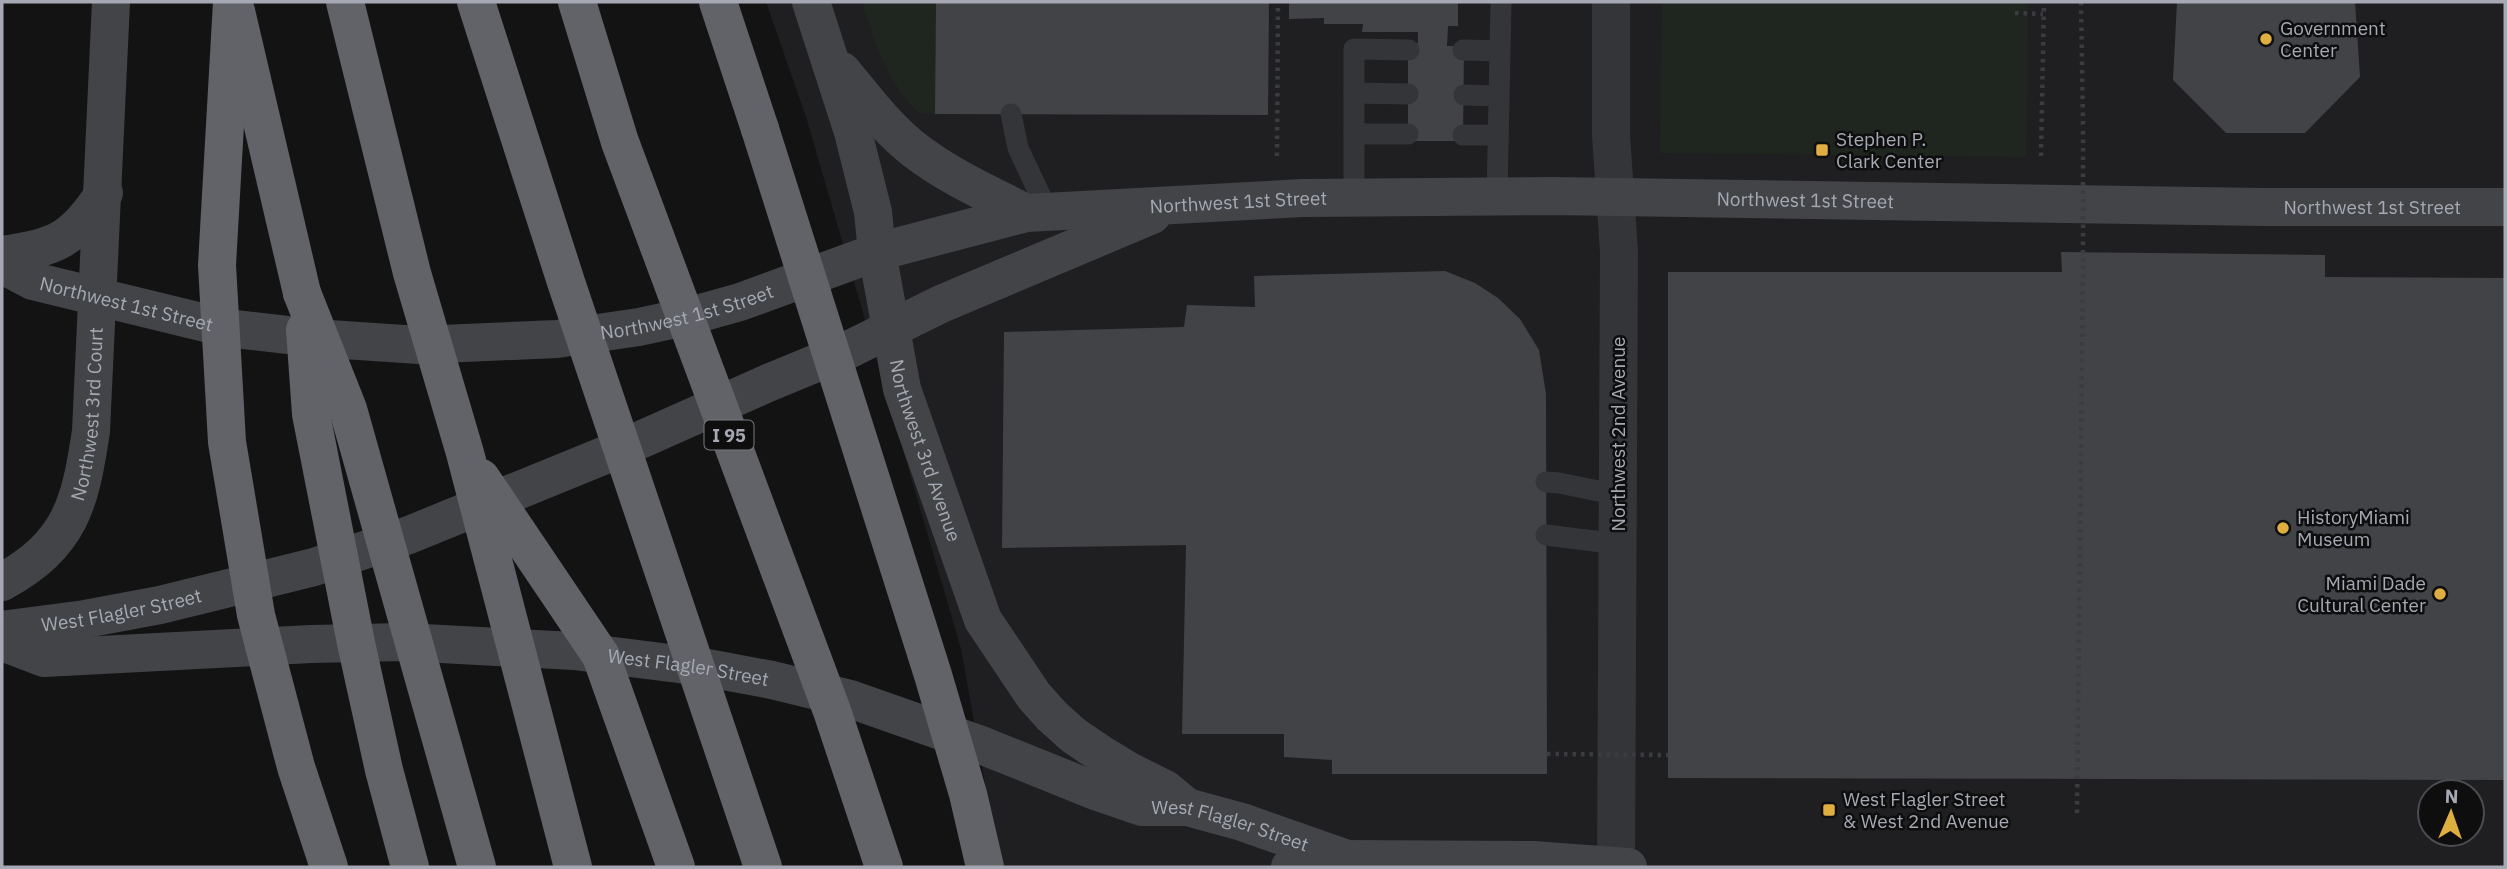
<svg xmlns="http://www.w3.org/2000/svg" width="2507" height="869" font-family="'IBM Plex Sans',sans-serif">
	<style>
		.built { fill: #1f1f21; fill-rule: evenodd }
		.green { fill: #1f2620 }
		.building { fill: #424347 }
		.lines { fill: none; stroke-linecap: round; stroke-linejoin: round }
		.path { stroke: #3a3c40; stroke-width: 4.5; stroke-dasharray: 3.5 5; stroke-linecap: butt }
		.service { stroke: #343539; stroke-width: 21 }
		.tertiary { stroke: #343539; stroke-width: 38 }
		.secondary { stroke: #424448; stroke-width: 38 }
		.motorway { stroke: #616369; stroke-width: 38 }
		.path-bridge { stroke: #3a3c40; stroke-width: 4.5; stroke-dasharray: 3.5 5; stroke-linecap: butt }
		.motorway-bridge { stroke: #616369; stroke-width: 38 }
		.poi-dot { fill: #dfae40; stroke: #0e0e0f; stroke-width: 2.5 }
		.labels { text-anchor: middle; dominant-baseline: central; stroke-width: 5; stroke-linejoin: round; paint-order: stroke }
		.shield { fill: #0e0e0f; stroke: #787a82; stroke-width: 2 }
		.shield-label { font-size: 18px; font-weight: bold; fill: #a6a9b3 }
		.poi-label { font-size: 19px; fill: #a6a9b3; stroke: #0e0e0f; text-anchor: start }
		.street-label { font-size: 19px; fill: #a6a9b3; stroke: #0e0e0f }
	</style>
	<rect width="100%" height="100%" fill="#131314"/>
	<path class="built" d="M 766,2 L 2505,2 L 2505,867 L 1000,867 L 961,649 L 806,117 ZM 2430,792 L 2472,792 L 2472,834 L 2430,834 Z"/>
	<g class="green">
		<path d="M 862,2 L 936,2 L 935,114 L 919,113 C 886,81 876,44 862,2 Z"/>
		<polygon points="1662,2 2028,2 2026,157 1660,153"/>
	</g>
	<g class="building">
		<polygon points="936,2 1269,2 1268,115 935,114"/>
		<polygon points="1289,2 1458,2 1458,26 1448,26 1447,46 1464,46 1463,141 1408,141 1408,44 1418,43 1418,32 1362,32 1363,24 1324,24 1324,18 1289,19"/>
		<polygon points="2177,2 2355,2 2360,77 2305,133 2226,133 2173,80"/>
		<polygon points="2061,252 2325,255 2325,277 2505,278 2505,780 1668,778 1668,272 2062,272"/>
		<polygon points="1445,271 1475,283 1498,298 1520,319 1539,350 1546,394 1547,774 1332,774 1332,760 1284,757 1284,734 1182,734 1186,545 1002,548 1004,332 1184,327 1187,305 1255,307 1254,276"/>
	</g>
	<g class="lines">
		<g class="path">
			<polyline points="2081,2 2083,126"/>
			<polyline points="2015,13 2043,14"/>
			<polyline points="1277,156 1278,2"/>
			<polyline points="2041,156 2044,2"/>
			<polyline points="2077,813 2083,262"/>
		</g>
		<g class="service">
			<polyline points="1463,50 1500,51"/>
			<polyline points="1354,93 1408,94"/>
			<polyline points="1464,95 1499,96"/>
			<polyline points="1011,114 1018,148 1048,212"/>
			<polyline points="1354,134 1408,134"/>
			<polyline points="1463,135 1498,135"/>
			<polyline points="1497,197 1501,2"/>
			<polyline points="1354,198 1354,49 1409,50"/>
			<polyline points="1546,482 1559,483 1618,495"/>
			<polyline points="1546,535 1618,544"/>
		</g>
		<polyline class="tertiary" points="1611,2 1611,135 1619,252 1616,867"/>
		<g class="secondary">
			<path id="s1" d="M 811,2 L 853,132 L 873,212 L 877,252 L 902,389 L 983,620 L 1034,696 L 1052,716 L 1073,735 L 1101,754 L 1129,771 L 1165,789 L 1187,807"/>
			<path d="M 842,71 C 865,99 887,129 916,151 C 950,177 989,194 1026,213"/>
			<path d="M 2,255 C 55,248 74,240 104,193"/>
			<path id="s2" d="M 2,265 L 33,281 L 226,328 L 314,338 L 419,345 L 557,339 L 639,327 L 690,316 L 740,302 L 877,252 L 1026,213 L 1303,198 L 1552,196 L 2264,207 L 2505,207"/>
			<path id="s3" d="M 2,582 C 71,544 80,504 91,431 L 111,2"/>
			<path id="s4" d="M 2,630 L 85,619 L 160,605 L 314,567 L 409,535 L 620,449 L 768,383 L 848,350 L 941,304 L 1152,215"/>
			<path id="s5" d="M 2,642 L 44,658 L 311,644 L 404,642 L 574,651 L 702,667 L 772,680 L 850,699 L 981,745 L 1098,792 L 1142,807 L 1187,807 L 1242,822 L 1347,859"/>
			<polyline points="1290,867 1347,859 1533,860 1628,867"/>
		</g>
		<g class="motorway">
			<polyline points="718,2 760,129"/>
			<polyline points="236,11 302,293"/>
		</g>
		<g class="path-bridge">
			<polyline points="2083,262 2083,126"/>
			<polyline points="1547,754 1668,755"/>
		</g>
		<g class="motorway-bridge">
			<polyline points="232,2 217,265 227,442 256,615 296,767 329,867"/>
			<polyline points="345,2 412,273 465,453 573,867"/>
			<polyline points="476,2 566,282 763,867"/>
			<polyline points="577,2 620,142 832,711 884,867"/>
			<polyline points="760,129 933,675 968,794 985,867"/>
			<polyline points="302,293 348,409 477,867"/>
			<polyline points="305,330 311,414 356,643 384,770 410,867"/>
			<polyline points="481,478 601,656 676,867"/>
		</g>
	</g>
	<g class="poi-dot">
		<circle cx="2266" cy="39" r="7"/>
		<rect x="1815" y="143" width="14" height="14" rx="3.5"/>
		<circle cx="2283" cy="528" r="7"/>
		<circle cx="2440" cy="594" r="7"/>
		<rect x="1822" y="803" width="14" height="14" rx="3.5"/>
	</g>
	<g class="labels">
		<rect class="shield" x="704.5" y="420.5" width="49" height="29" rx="5"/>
		<g class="shield-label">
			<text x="729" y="435">I 95</text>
		</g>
		<g class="poi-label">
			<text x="2280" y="28">Government<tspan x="2280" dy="22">Center</tspan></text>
			<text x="1836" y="139">Stephen P.<tspan x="1836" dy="22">Clark Center</tspan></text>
			<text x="2297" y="517">HistoryMiami<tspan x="2297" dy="22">Museum</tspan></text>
			<text x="2426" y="583" text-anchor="end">Miami Dade<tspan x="2426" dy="22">Cultural Center</tspan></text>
			<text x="1843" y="799">West Flagler Street<tspan x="1843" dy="22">&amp; West 2nd Avenue</tspan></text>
		</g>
		<g class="street-label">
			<text stroke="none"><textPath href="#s2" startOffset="1832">Northwest 1st Street</textPath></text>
			<text stroke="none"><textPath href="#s2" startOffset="1265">Northwest 1st Street</textPath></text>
			<text stroke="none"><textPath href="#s2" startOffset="2399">Northwest 1st Street</textPath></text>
			<text stroke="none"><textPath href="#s2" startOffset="131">Northwest 1st Street</textPath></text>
			<text stroke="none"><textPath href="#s2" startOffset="698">Northwest 1st Street</textPath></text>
			<text stroke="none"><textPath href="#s3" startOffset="201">Northwest 3rd Court</textPath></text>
			<text transform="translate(1618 434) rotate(-90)">Northwest 2nd Avenue</text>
			<text stroke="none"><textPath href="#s1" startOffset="464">Northwest 3rd Avenue</textPath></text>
			<text stroke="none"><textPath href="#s4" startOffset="121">West Flagler Street</textPath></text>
			<text stroke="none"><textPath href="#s5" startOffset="691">West Flagler Street</textPath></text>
			<text stroke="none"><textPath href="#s5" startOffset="1258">West Flagler Street</textPath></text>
		</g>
	</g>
	<rect width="2507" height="869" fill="none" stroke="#a6a9b3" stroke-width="7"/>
	<g transform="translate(2451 813) rotate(2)"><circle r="33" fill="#0e0e0f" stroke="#4b4c51" stroke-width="2"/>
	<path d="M0-5L12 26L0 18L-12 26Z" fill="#dfae40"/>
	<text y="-10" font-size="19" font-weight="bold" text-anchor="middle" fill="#a6a9b3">N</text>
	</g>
</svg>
